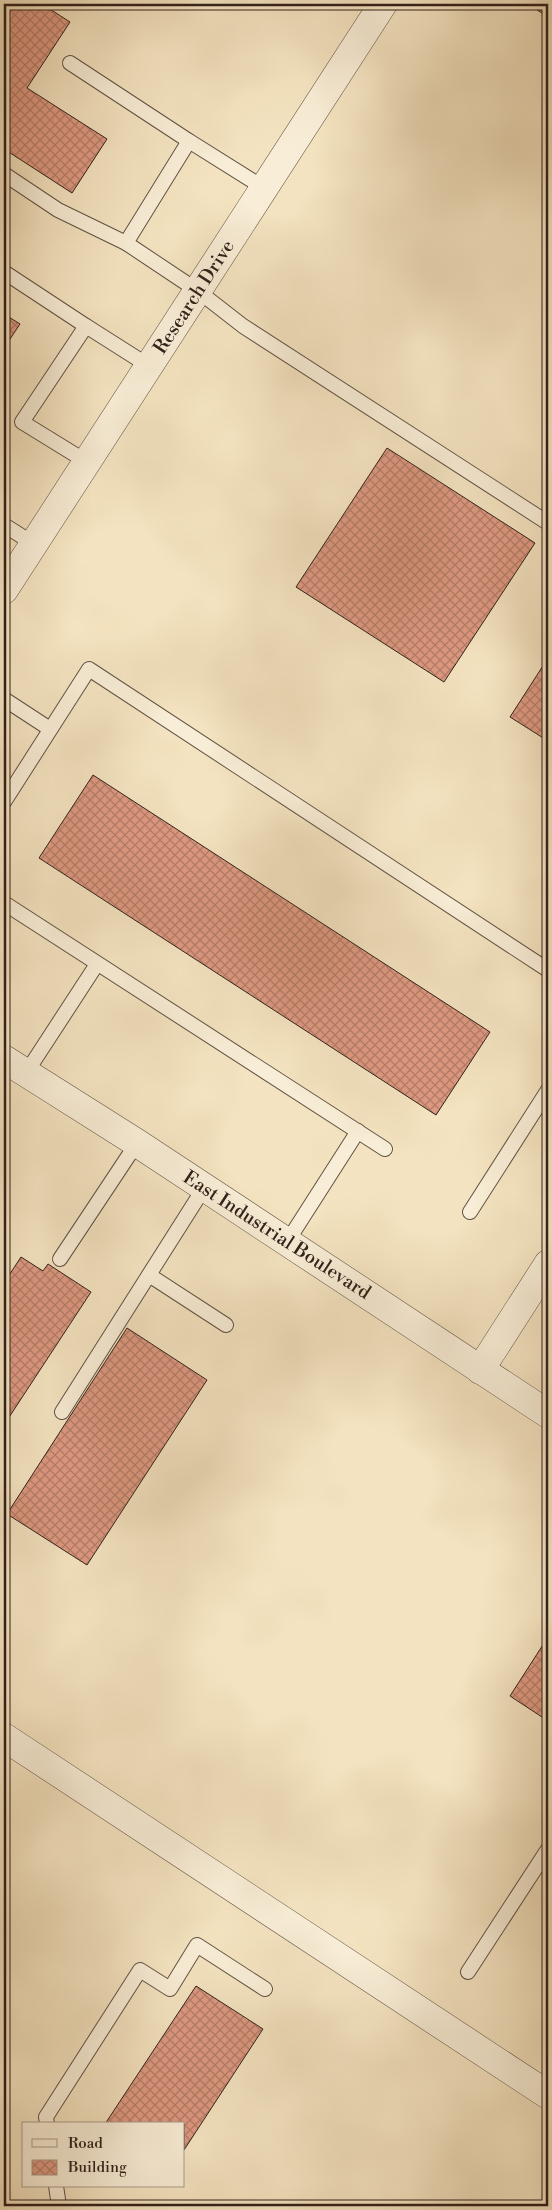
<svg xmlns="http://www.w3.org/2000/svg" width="552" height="2210" font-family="'Libre Bodoni',serif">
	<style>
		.building { fill: url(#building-cross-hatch); stroke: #30211b }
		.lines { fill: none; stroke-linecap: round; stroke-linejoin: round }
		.service-casing { stroke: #615244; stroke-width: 16 }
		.minor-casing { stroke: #615244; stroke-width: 29 }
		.tertiary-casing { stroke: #615244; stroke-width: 29 }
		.service { stroke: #f8edd6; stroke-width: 14 }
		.minor { stroke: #f8edd6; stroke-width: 28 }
		.tertiary { stroke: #f8edd6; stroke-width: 28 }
		.labels { text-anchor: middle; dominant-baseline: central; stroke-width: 4.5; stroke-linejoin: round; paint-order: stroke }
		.street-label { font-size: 19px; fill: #30211b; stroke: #f8edd6 }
	</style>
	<defs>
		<pattern id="building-cross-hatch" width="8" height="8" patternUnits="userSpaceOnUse" patternTransform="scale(1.25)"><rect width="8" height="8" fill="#de9981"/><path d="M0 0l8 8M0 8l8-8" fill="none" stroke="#b47c69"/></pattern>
	</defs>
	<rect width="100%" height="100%" fill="#f4e3c0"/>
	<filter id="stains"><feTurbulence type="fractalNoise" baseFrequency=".004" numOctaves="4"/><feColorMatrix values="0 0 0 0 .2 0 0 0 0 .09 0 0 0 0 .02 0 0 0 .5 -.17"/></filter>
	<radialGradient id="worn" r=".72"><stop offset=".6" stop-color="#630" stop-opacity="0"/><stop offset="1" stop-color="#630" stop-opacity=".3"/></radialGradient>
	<g class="building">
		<polygon points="4,4 42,4 70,22 27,88 107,139 72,193 4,149"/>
		<polygon points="528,4 548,4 548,17"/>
		<polygon points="4,314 20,324 4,348"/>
		<polygon points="387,448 535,543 444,682 296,587"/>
		<polygon points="548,658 548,741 510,717"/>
		<polygon points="93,775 490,1032 436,1115 39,858"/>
		<polygon points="21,1257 43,1271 48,1264 91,1292 4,1425 4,1283"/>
		<polygon points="127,1328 207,1380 87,1565 7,1514"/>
		<polygon points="548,1637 548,1721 510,1696"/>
		<polygon points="196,1986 263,2029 184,2150 184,2124 105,2124"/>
	</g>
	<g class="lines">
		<defs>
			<g id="service">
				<polyline points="70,63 189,141"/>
				<polyline points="4,174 58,210 126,243"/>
				<polyline points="264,188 189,141 126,243 198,291 243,326 548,523"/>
				<polyline points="4,272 86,326"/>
				<polyline points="87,462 22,422 86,326 149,366"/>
				<polyline points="4,525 34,544"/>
				<polyline points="4,699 50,729"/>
				<polyline points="4,802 89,669 548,970"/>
				<polyline points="4,903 385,1149"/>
				<polyline points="26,1073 97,964"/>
				<polyline points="470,1212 548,1090"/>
				<polyline points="287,1242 358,1131"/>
				<polyline points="60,1259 137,1143"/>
				<polyline points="149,1275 226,1325"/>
				<polyline points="62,1412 204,1188"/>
				<polyline points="468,1972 548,1849"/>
				<polyline points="47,2124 46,2117 140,1970 170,1989 197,1945 265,1989"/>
				<polyline points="56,2186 59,2206"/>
			</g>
			<g id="minor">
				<polyline points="4,590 383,4"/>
				<polyline points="480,1370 548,1264"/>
				<polyline points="4,1737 548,2095"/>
			</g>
			<polyline id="tertiary" points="4,1059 137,1143 548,1414"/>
		</defs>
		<use href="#service" class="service-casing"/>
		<use href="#minor" class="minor-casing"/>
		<use href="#tertiary" class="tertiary-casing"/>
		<use href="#service" class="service"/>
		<use href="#minor" class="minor"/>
		<use href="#tertiary" class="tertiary"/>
	</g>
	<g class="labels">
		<g class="street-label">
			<text transform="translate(194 297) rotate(-57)">Research Drive</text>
			<text transform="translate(277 1235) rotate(33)">East Industrial Boulevard</text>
		</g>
	</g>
	<rect width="552" height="2210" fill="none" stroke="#f4e3c0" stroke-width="20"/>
	<rect x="5" y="5" width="542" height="2200" fill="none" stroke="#30211b" stroke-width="2.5"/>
	<rect x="10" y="10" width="532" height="2190" fill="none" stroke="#30211b"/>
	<rect x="22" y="2122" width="162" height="65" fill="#f8edd6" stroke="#a89b8b"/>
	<rect x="32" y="2139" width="25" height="8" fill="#f8edd6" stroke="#a89b8b"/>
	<text x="68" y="2148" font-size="15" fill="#30211b">Road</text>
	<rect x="32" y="2160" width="25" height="15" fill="url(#building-cross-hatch)" stroke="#a89b8b"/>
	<text x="68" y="2172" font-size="15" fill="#30211b">Building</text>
	<rect width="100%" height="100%" filter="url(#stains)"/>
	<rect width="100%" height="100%" fill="url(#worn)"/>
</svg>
